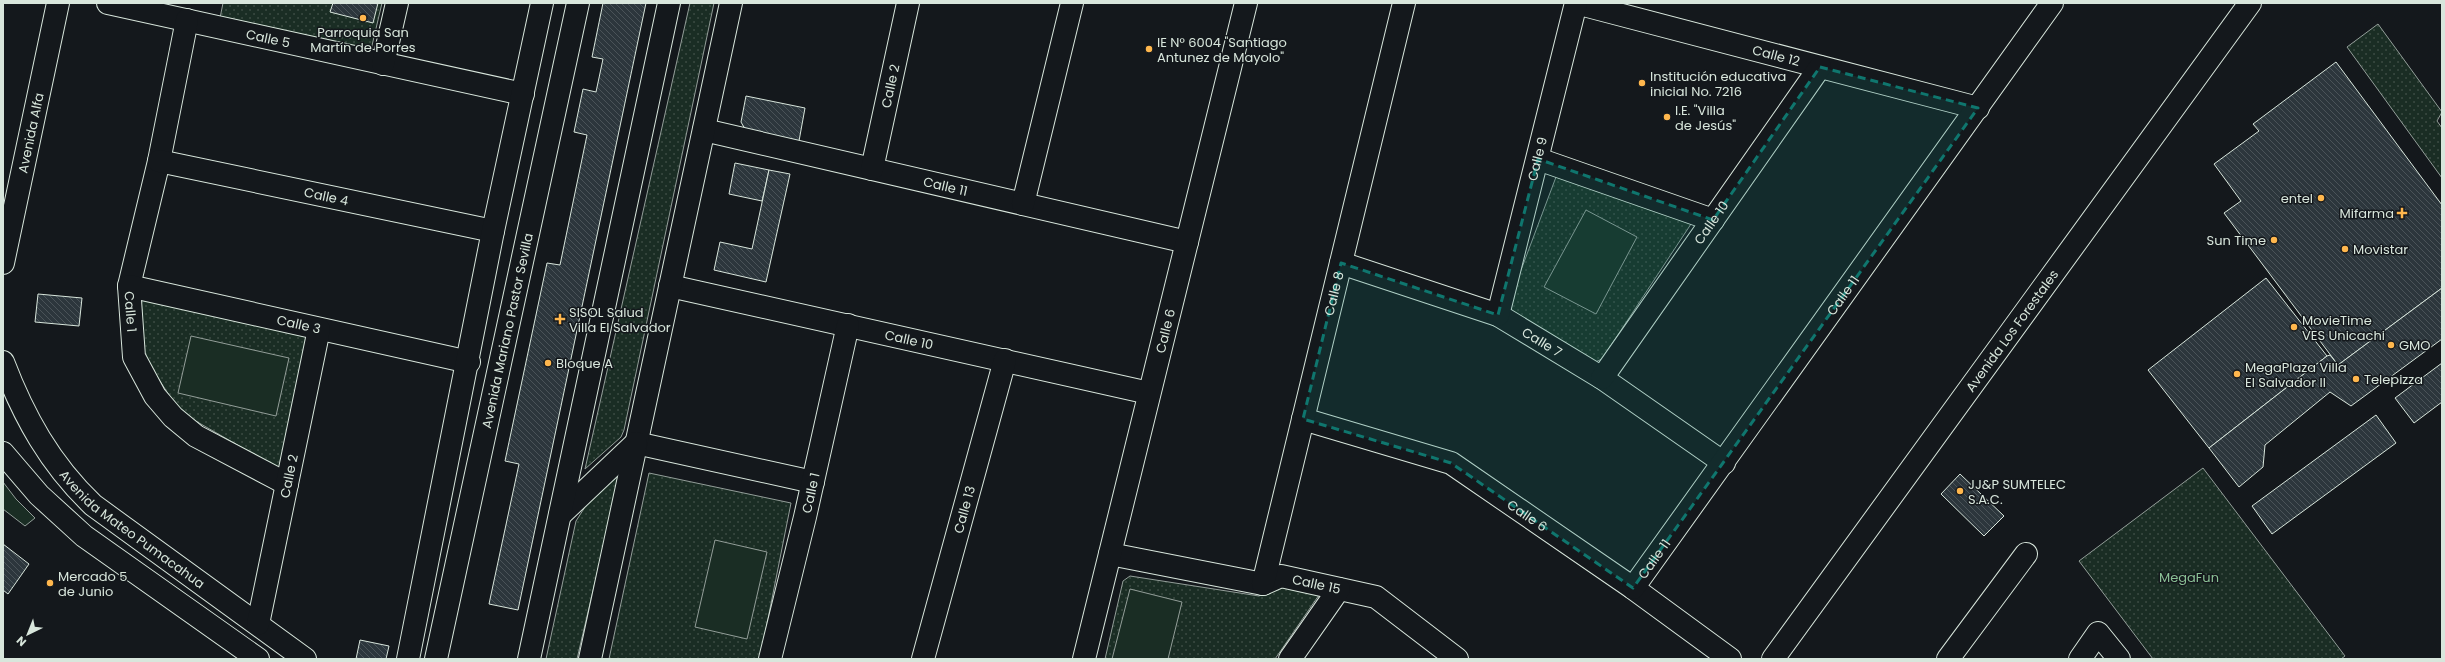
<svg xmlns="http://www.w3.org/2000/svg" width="2445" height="662" font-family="Poppins,sans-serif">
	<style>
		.grass { fill: url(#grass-dots); stroke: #939e99 }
		.garden { fill: #1a2d24; stroke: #939e99 }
		.building { fill: url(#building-back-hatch); stroke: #d8e6dc }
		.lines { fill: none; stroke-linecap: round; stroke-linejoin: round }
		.minor-casing { stroke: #d8e6dc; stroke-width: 24 }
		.major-casing { stroke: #d8e6dc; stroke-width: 24 }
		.minor { stroke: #14181c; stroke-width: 22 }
		.major { stroke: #14181c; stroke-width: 22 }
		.marked { fill: #0f766e; fill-opacity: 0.2; stroke: #0f766e; stroke-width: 3; stroke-dasharray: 8 5; stroke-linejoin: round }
		.poi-dot { fill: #ffb74d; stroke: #14181c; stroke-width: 1.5 }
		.labels { text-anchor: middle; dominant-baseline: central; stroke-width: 3; stroke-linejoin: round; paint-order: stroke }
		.poi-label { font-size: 13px; fill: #d8e6dc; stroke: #14181c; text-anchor: start }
		.street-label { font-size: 13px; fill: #d8e6dc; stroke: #14181c }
		.park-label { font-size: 13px; fill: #8ac095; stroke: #14181c }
	</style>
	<defs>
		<pattern id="grass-dots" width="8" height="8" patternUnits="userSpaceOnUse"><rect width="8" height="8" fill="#1a2d24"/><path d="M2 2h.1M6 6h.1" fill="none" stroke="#3b4b43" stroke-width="1.8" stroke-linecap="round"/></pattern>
		<pattern id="building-back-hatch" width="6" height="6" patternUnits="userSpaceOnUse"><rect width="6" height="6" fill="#2c363c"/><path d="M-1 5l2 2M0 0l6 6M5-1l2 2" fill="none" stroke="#4a5358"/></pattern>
	</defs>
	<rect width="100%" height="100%" fill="#14181c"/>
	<g class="grass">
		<polygon points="223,3 382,3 370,54 220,18"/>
		<polygon points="690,3 714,3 624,430 621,437 585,469"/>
		<polygon points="2378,24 2442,112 2437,121 2442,128 2442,178 2347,47"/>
		<polygon points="1556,177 1689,217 1691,224 1602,359 1593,363 1506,310"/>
		<polygon points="139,297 311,337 281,470 180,412 145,358"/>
		<polygon points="2203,468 2345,656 2341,659 2153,659 2079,561"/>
		<polygon points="621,471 577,659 546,659 576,521 585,507"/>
		<polygon points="649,473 791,503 760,659 609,659"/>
		<polygon points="1130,576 1259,596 1284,583 1319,595 1275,659 1105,659 1123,581"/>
	</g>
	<g class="garden">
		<polygon points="1586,210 1637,237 1596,314 1544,287"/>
		<polygon points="191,336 289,358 276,416 178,393"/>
		<polygon points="3,482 16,499 35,518 25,526 3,509"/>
		<polygon points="715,540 767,552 747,639 695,627"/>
		<polygon points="1130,589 1182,602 1168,659 1112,659"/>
	</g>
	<g class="building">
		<polygon points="333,3 378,3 373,23 330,12"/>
		<polygon points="603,3 646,3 518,610 489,604 519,464 505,461 547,263 560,265 587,135 574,132 583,89 596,92 603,59 592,57"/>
		<polygon points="2336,62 2442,205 2442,288 2338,365 2224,213 2241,201 2214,164 2259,131 2253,124"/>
		<polygon points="746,96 805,108 799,141 746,131 741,122"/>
		<polygon points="735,163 769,170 762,201 729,194"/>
		<polygon points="769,170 790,174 766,282 714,270 720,242 752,249"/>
		<polygon points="2266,278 2327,356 2209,448 2148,370"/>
		<polygon points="2442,288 2442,339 2351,406 2330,392 2265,445 2263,467 2239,487 2209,448 2327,356 2330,355 2338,365"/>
		<polygon points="38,294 82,298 79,326 35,322"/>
		<polygon points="2442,363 2442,402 2414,423 2395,398"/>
		<polygon points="2376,415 2396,443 2272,534 2252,506"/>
		<polygon points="1960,474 2004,516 1984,536 1941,494"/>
		<polygon points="3,544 29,564 8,594 3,590"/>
		<polygon points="360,640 389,646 386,659 356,659"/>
	</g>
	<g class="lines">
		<defs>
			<g id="minor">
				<path id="s1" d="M 108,3 L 523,94"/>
				<path id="s2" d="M 1576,3 L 1978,108"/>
				<path id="s3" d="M 187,20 L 159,161 L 129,286 L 134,357 L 155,396 L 173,417 L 196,436 L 287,484"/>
				<polyline points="383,64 397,3"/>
				<path id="s4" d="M 704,130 L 1187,242"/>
				<polyline points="1538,159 1713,220"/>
				<path id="s5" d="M 159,161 L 493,231"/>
				<path id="s6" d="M 872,169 L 908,3"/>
				<polyline points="1023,204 1072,3"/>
				<path id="s7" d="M 3,263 L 58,3"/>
				<path id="s8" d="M 1341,263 L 1498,315 L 1602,378 L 1724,463"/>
				<path id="s9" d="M 129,286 L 469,362"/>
				<path id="s10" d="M 670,286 L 1149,393"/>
				<path id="s11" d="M 1498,315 L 1576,3"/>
				<path id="s12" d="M 3,362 C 24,417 50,464 93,505 L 305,659"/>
				<path id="s13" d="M 1602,378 L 1820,67"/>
				<path id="s14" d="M 1303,419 L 1451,463 L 1633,588 L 1730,659"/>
				<polyline points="636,443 813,482"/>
				<polyline points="3,453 39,495 84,536 258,659"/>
				<path id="s15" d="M 1110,554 L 1263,584 L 1281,576 L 1376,597 L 1457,659"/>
				<path id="s16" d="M 1263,584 L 1404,3"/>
				<path id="s17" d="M 1633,588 L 2052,3"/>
				<path id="s18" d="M 258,624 L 319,329"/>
				<polyline points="408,659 493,231 542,3"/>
				<polyline points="590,659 731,3"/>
				<path id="s19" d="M 770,659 L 805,517 L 848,325"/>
				<path id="s20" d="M 923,659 L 1005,360"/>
				<path id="s21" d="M 1084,659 L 1246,3"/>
				<polyline points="1290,659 1339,589"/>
				<path id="s22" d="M 1773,659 L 2250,3"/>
				<polyline points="1948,659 2026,554"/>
				<polyline points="2080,659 2098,633 2119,659"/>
			</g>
			<g id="major">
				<polyline points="560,515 636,443"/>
				<path id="s23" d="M 436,659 L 578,3"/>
				<polyline points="529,659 669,3"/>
			</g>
		</defs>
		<use href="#minor" class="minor-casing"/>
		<use href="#major" class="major-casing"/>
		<use href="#minor" class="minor"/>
		<use href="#major" class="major"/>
	</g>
	<path class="marked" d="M 1820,67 L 1978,108 L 1633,588 L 1451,463 L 1303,419 L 1341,263 L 1498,315 L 1538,159 L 1713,220 Z"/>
	<g class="poi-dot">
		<circle cx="363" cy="18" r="4"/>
		<circle cx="1149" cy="49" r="4"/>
		<circle cx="1642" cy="83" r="4"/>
		<circle cx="1667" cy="117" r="4"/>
		<circle cx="2321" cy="198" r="4"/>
		<path d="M2400 207h4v4h4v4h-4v4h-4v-4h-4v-4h4z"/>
		<circle cx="2274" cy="240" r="4"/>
		<circle cx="2345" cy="249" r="4"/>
		<path d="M558 313h4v4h4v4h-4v4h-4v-4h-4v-4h4z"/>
		<circle cx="2294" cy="327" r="4"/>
		<circle cx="2391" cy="345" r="4"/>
		<circle cx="548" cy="363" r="4"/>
		<circle cx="2237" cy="374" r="4"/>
		<circle cx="2356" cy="379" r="4"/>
		<circle cx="1960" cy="491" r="4"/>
		<circle cx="50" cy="583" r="4"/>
	</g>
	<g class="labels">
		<g class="poi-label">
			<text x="363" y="32" text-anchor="middle">Parroquia San<tspan x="363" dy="15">Martín de Porres</tspan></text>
			<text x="1157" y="42">IE N° 6004 "Santiago<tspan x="1157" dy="15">Antunez de Mayolo"</tspan></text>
			<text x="1650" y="76">Institución educativa<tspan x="1650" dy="15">inicial No. 7216</tspan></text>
			<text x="1675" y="110">I.E. "Villa<tspan x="1675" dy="15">de Jesús"</tspan></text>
			<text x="2313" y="198" text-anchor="end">entel</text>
			<text x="2394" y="213" text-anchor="end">Mifarma</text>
			<text x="2266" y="240" text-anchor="end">Sun Time</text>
			<text x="2353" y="249">Movistar</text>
			<text x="569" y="312">SISOL Salud<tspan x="569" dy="15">Villa El Salvador</tspan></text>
			<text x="2302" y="320">MovieTime<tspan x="2302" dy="15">VES Unicachi</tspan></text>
			<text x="2399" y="345">GMO</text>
			<text x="556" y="363">Bloque A</text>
			<text x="2245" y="367">MegaPlaza Villa<tspan x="2245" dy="15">El Salvador II</tspan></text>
			<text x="2364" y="379">Telepizza</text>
			<text x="1968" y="484">JJ&amp;P SUMTELEC<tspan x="1968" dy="15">S.A.C.</tspan></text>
			<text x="58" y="576">Mercado 5<tspan x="58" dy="15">de Junio</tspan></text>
		</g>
		<g class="street-label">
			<text stroke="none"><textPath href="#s1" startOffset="164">Calle 5</textPath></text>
			<text stroke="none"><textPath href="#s2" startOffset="207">Calle 12</textPath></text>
			<text stroke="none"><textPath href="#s6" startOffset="85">Calle 2</textPath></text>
			<text stroke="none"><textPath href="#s7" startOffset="133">Avenida Alfa</textPath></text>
			<text stroke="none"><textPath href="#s11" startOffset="161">Calle 9</textPath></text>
			<text stroke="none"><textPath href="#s4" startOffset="248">Calle 11</textPath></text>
			<text stroke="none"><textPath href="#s5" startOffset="171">Calle 4</textPath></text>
			<text stroke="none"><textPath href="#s13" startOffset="190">Calle 10</textPath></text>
			<text stroke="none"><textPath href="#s16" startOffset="299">Calle 8</textPath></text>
			<text stroke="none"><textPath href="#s17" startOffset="360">Calle 11</textPath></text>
			<text stroke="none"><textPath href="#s3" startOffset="298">Calle 1</textPath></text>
			<text stroke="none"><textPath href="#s9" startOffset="174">Calle 3</textPath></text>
			<text stroke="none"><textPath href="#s23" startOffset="336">Avenida Mariano Pastor Sevilla</textPath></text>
			<text stroke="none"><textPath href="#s21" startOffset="338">Calle 6</textPath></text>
			<text stroke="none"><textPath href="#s22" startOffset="406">Avenida Los Forestales</textPath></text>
			<text stroke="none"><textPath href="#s10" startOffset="245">Calle 10</textPath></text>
			<text stroke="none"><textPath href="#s8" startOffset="217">Calle 7</textPath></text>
			<text stroke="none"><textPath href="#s18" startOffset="151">Calle 2</textPath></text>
			<text stroke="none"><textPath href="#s19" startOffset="171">Calle 1</textPath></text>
			<text stroke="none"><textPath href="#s20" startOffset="155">Calle 13</textPath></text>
			<text stroke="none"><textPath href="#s14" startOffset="247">Calle 6</textPath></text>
			<text stroke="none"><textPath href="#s12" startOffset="216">Avenida Mateo Pumacahua</textPath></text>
			<text stroke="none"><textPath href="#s17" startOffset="36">Calle 11</textPath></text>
			<text stroke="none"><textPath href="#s15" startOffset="212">Calle 15</textPath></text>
		</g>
		<g class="park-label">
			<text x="2189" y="577">MegaFun</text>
		</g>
	</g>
	<rect width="2445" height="662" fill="none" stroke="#d8e6dc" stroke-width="8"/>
	<g transform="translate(28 634) rotate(223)" stroke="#14181c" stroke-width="3" paint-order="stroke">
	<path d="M0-3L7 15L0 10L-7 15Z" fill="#d8e6dc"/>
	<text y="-6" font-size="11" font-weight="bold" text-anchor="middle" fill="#d8e6dc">N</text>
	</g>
</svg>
